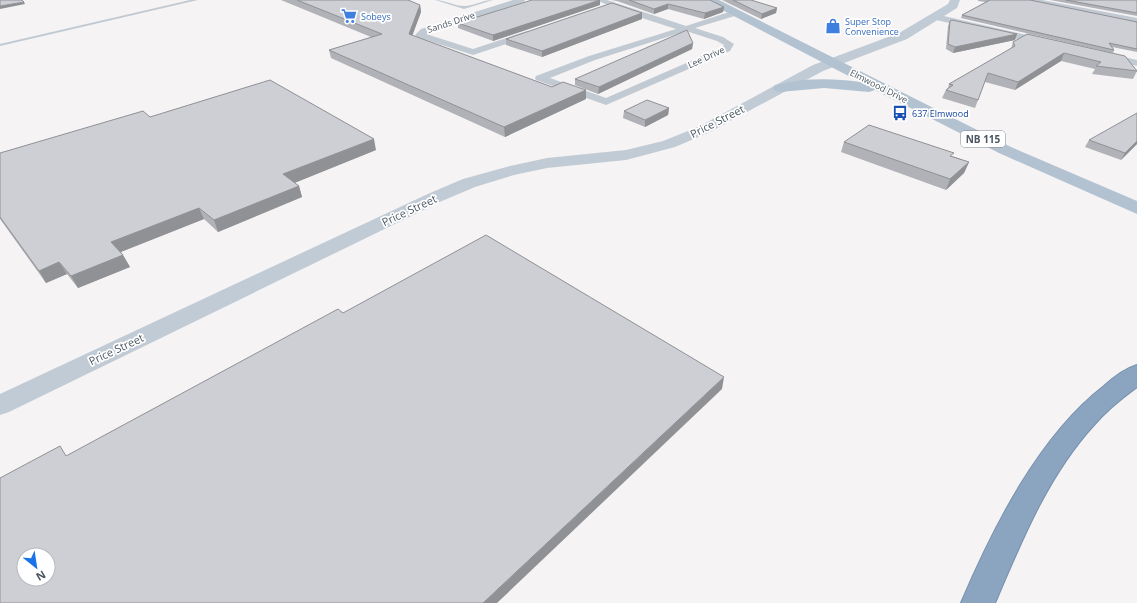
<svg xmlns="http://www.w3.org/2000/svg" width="1137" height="603" font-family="'Open Sans',sans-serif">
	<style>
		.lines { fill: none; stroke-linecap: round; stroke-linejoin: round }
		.highway-casing { stroke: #7690ad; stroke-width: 2 }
		.lane { fill: #c1cad2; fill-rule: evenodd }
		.street { fill: #c1cad2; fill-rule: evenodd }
		.secondary { fill: #c1cbd6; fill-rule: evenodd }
		.primary { fill: #b3c2d1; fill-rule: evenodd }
		.highway { fill: #8ba5c1; fill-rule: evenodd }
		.wall { fill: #b0b2b7 }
		.shaded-wall { fill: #909195 }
		.building { fill: #cdcfd5; stroke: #909195; fill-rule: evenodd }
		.labels { text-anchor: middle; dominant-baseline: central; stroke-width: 3.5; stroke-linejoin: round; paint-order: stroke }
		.far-shop-label { font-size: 9px; fill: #366cbe; stroke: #fff; text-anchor: start }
		.far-street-label { font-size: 9px; fill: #4a5661; stroke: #fff }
		.far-transit-label { font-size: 9px; fill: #164399; stroke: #fff; text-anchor: start }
		.shield { fill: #fff; stroke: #808990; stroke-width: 1 }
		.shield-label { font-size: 10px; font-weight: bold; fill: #4a5661 }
		.street-label { font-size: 11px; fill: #4a5661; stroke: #fff }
	</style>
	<rect width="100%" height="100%" fill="#f5f3f3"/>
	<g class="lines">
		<defs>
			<path id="highway" d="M 1137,365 L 1137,387 C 1122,398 1106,411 1094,425 C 1048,475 1021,542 995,603 L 961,603 C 993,528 1039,436 1104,386 C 1114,377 1124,369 1137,365 Z"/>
		</defs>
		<use href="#highway" class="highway-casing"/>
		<g class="lane">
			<polygon points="190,0 198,0 0,46 0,44"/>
			<path d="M 435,0 C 445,0 457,7 466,6 C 475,5 483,0 493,0 L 464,9 Z"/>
		</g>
		<g class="street">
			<polygon points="513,0 525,0 524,2 426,34 473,49 527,31 530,32 532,34 530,36 473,55 417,37 415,35 421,29"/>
			<path d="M 595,0 L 607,0 L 686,26 L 732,11 L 738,11 L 739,13 L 738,15 L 695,28 L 723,37 L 734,44 L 730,51 L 606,105 L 536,80 L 535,78 L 536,76 L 589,56 L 676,29 L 645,19 ZM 686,31 L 717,41 L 724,45 L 723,47 L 606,98 L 550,78 L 595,60 Z"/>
			<polygon points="1026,0 1042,0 1137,18 1137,24 1030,2"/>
			<polygon points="935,14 1044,39 1049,42 1044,45 932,19 931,17"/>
			<polygon points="1107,53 1137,60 1137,66 1104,58 1102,56"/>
		</g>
		<polygon class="secondary" points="950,0 960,0 957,8 907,39 823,71 708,133 675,147 626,160 547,168 514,175 475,187 442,201 9,412 0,415 0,394 430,193 463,179 510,166 547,158 626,150 663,141 698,127 813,65 899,33 948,4"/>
		<path class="primary" d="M 706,0 L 719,0 L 1011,147 L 1137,201 L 1137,214 L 999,153 L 875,90 L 869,92 L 824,88 L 780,92 L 775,91 L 773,88 L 775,85 C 802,78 832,78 860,82 L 707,2 Z"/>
		<use href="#highway" class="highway"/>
	</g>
	<g class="wall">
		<polygon points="281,0 410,0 410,1 420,5 421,12 412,35 552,87 586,90 586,99 505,137 331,58 329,50 371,37"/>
		<polygon points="611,0 710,0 724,7 723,12 704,19 668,9 654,14 617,1"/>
		<polygon points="722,0 751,0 777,8 776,13 761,19"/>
		<polygon points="978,0 1030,0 1137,22 1137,52 1112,47 1114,50 1113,53 961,18 962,15 986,2 978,1"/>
		<polygon points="1050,0 1137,0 1137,16"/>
		<polygon points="600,5 493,41 458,28 458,23"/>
		<polygon points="642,13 642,19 542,57 506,45 506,39"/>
		<polygon points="950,21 1017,34 1015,40 953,53 946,49 948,26"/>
		<polygon points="1027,34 1137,70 1137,71 1133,79 1092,74 1095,69 1061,61 1015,90 985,82 975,108 942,98 946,90 948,88 949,84 1011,49 1013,42"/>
		<polygon points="693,43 692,49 598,94 575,85 575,79"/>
		<polygon points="669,108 668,115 645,127 623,118 624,111"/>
		<polygon points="1089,140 1137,144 1121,160 1085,147"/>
		<polygon points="844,142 952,156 969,162 964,173 946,190 841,152"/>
		<polygon points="376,150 294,183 299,186 302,197 218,232 204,219 121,252 130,267 78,288 67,274 46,283 0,219 0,153"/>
	</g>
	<g class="shaded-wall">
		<polygon points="600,0 600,5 493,41 493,35"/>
		<polygon points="24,2 25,4 0,9 0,6"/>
		<polygon points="668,4 668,9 654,14 654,9"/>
		<polygon points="420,5 421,12 410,42 409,34"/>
		<polygon points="724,7 723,12 704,19 705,13"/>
		<polygon points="777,8 776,13 761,19 762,14"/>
		<polygon points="642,13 642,19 542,57 542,51"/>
		<polygon points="1017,34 1015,40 953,53 955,47"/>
		<polygon points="693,43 692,49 598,94 599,87"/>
		<polygon points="1064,53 1061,61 1015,90 1018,82"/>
		<polygon points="586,90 586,99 505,137 504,127"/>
		<polygon points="669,108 668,115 645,127 645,120"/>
		<polygon points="374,139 376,150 287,186 283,174"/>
		<polygon points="1137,141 1137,144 1121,160 1125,153"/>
		<polygon points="969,162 964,173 946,190 950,179"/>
		<polygon points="299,186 302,197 218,232 214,220"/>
		<polygon points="199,208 204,219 118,253 111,242"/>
		<polygon points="123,255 130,267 78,288 71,276"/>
		<polygon points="59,262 67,274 46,283 39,271"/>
		<polygon points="724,377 722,389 497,603 483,603"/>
	</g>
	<g class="building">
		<polygon points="0,0 22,0 24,2 0,6"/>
		<polygon points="297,0 408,0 420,5 409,34 552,87 563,82 586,90 504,127 329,50 382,34"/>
		<polygon points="532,0 600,0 493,35 458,23"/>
		<polygon points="629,0 710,0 724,7 705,13 668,4 654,9"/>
		<polygon points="733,0 751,0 777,8 762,14"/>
		<polygon points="990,0 1030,0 1137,22 1137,49 1109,43 1114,50 962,15"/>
		<polygon points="1066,0 1137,0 1137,13"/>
		<polygon points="612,3 642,13 542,51 506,39"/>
		<polygon points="952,20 1017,34 955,47 948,44 950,21"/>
		<polygon points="687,30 693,43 599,87 575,79"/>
		<polygon points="1027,34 1125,56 1137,71 1096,66 1101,62 1064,53 1018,82 988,73 978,100 946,90 953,85 949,84 1015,46 1013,42"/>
		<polygon points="270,80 374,139 283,174 299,186 214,220 199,208 111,242 123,255 71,276 59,262 39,271 0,217 0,153 143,111 150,117"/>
		<polygon points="647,100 669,108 645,120 624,111"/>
		<polygon points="1137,113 1137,141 1125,153 1089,140"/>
		<polygon points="869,125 954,153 950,156 969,162 950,179 844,142"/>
		<path d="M 486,235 L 724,377 L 483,603 L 0,603 L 0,478 L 60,446 L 66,456 L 338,309 L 343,313 ZM 24,555 L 48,555 L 48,579 L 24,579 Z"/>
	</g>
	<defs>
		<symbol id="supermarket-bare" viewBox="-9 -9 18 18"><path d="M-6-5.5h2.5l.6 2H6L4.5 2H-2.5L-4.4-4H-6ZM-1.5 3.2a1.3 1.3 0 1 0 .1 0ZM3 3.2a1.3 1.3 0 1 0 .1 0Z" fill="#3f7fe0" stroke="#fff" stroke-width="2.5" paint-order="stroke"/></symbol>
		<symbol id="shop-bare" viewBox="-9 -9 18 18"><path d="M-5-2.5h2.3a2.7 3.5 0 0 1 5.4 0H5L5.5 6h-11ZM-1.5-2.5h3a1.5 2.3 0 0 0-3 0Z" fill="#3f7fe0" stroke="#fff" stroke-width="2.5" paint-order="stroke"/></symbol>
		<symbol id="bus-bare" viewBox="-9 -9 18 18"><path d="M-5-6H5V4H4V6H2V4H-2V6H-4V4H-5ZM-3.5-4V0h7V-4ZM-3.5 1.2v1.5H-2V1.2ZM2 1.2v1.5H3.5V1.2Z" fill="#1a4fb4" stroke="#fff" stroke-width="2.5" paint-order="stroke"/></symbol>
	</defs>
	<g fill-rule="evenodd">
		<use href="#supermarket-bare" x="338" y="5" width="22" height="22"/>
		<use href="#shop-bare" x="822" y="15" width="22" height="22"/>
		<use href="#bus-bare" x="889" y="102" width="22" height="22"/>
	</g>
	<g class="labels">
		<g class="far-shop-label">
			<text x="361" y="16">Sobeys</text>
			<text x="845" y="21">Super Stop<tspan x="845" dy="10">Convenience</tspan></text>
		</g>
		<g class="far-street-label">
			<text transform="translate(451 22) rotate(-18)">Sands Drive</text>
			<text transform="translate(706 57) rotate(-25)">Lee Drive</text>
			<text transform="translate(879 86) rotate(27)">Elmwood Drive</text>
		</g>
		<g class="far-transit-label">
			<text x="912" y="113">637 Elmwood</text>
		</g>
		<rect class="shield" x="961" y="131" width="44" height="16" rx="3"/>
		<g class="shield-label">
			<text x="983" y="139">NB 115</text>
		</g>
		<g class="street-label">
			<text transform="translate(717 121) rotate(-27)">Price Street</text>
			<text transform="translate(409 210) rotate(-25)">Price Street</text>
			<text transform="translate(116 349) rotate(-25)">Price Street</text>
		</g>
	</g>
	<g transform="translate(36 567) rotate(150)"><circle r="19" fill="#ffffff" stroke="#b7bbc0"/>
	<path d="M0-3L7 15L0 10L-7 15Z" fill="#1a73e8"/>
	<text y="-6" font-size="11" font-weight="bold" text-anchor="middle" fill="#4a5661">N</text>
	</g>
</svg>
